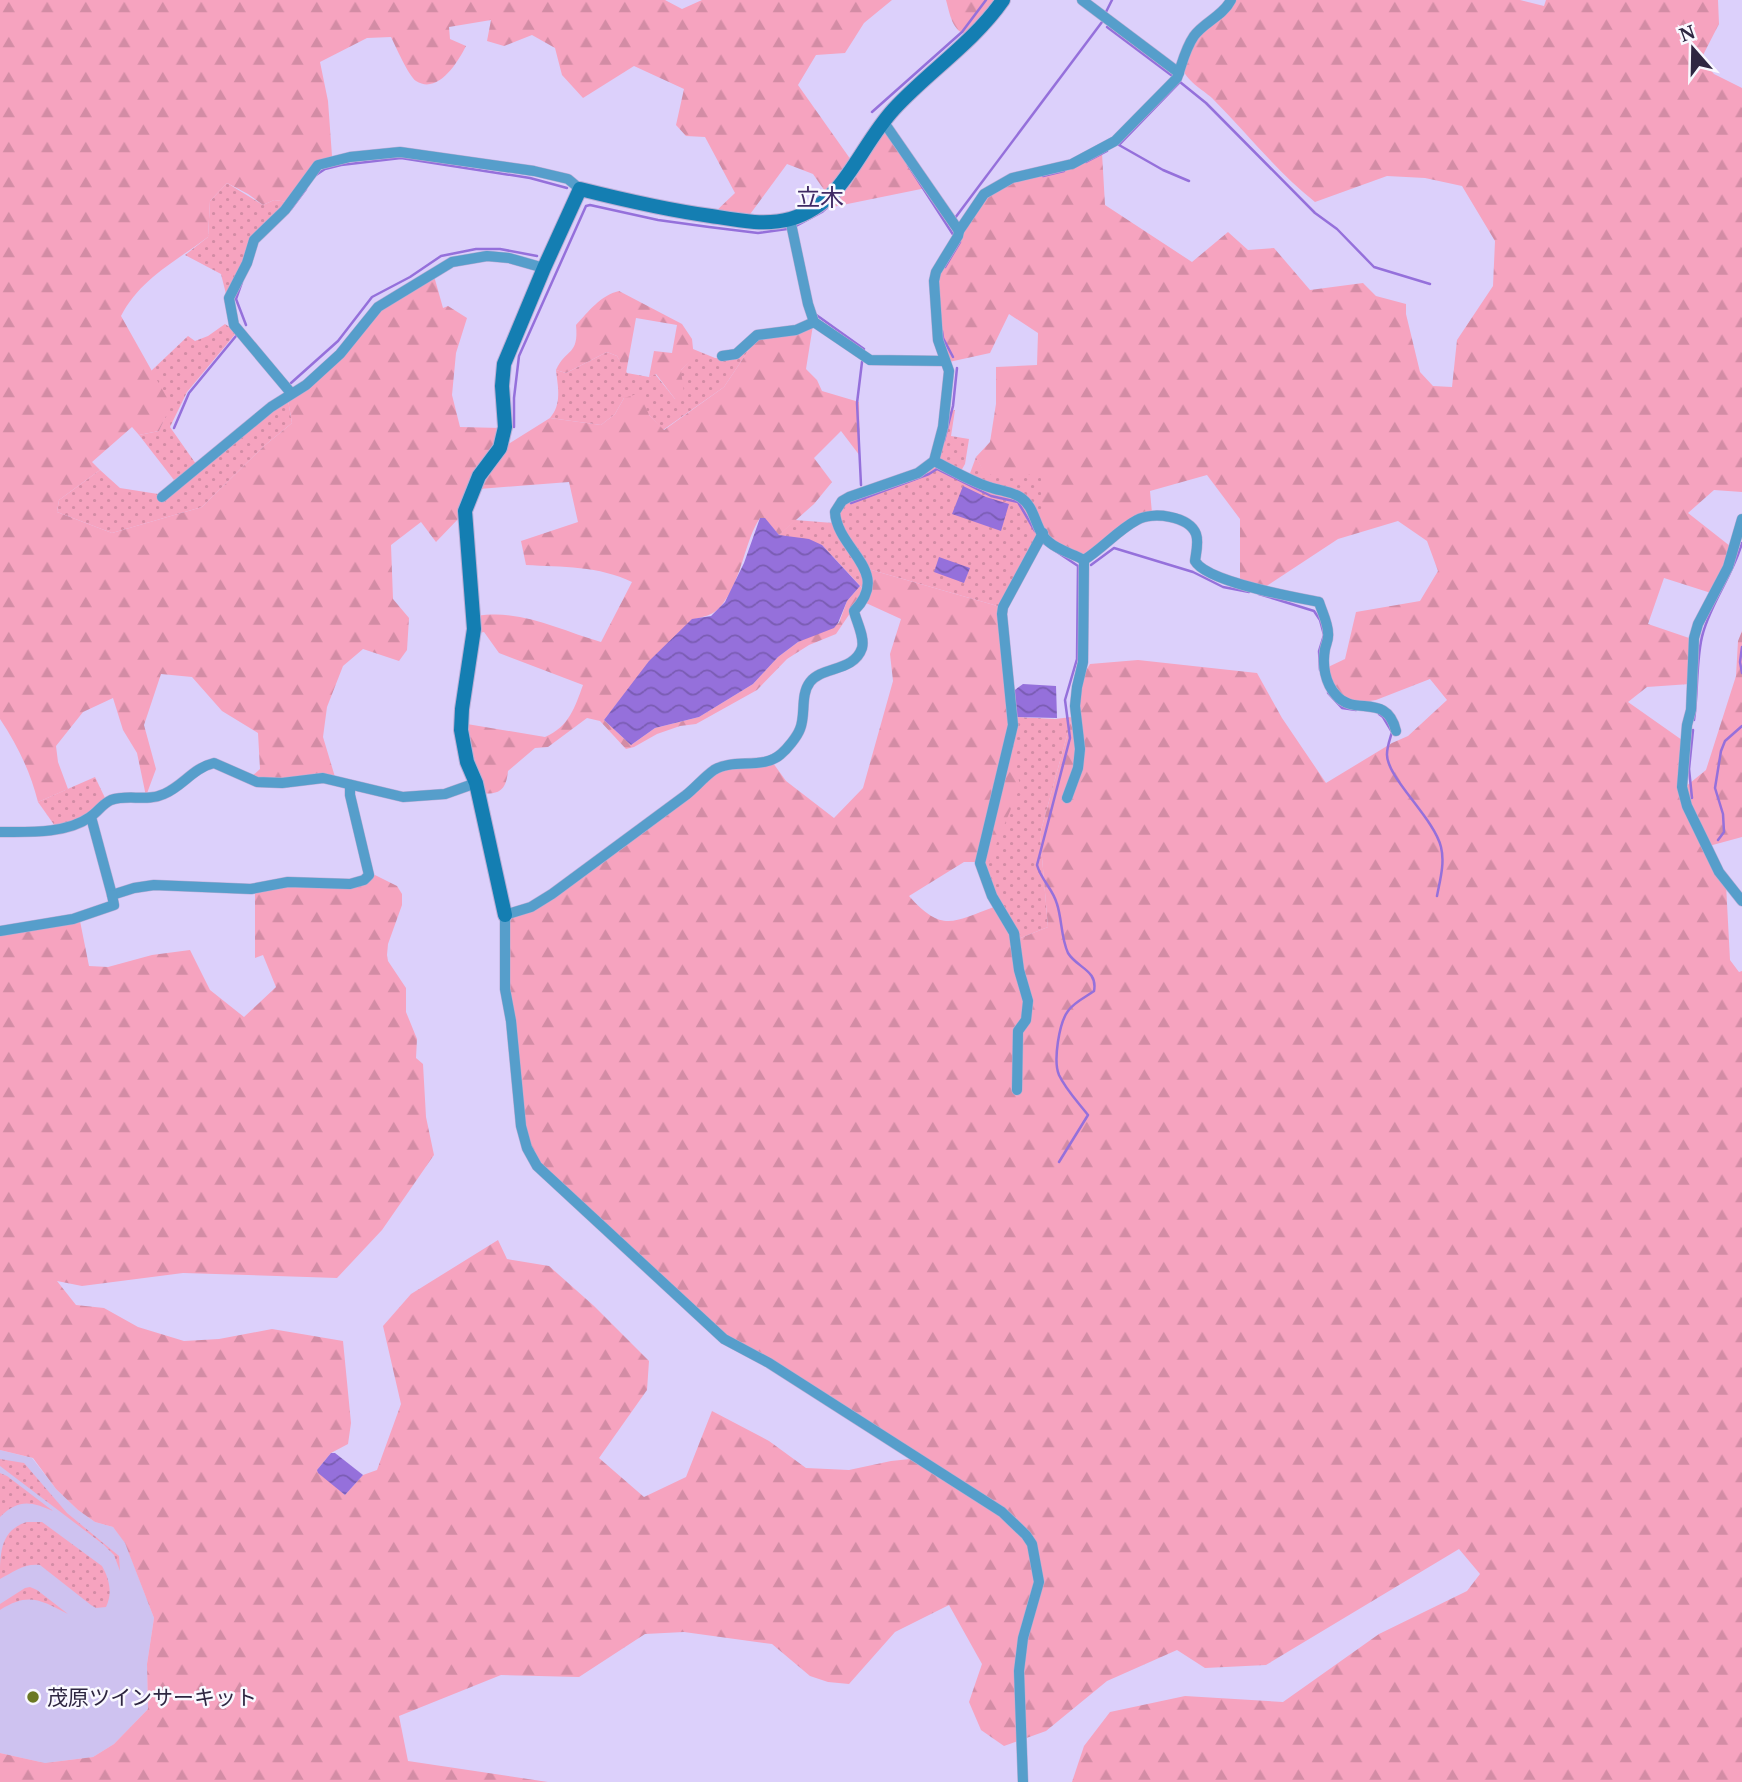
<svg xmlns="http://www.w3.org/2000/svg" width="1742" height="1782" font-family="'Noto Serif','Noto Sans JP',serif">
	<style>
		.built { fill: #cec2f0 }
		.grass { fill: url(#grass-dots) }
		.forest { fill: url(#forest-firs) }
		.water { fill: url(#water-waves) }
		.lines { fill: none; stroke-linecap: round; stroke-linejoin: round }
		.stream { stroke: #9570db; stroke-width: 2.5 }
		.street-casing { stroke: #b9aed6; stroke-width: 11 }
		.secondary-casing { stroke: #b9aed6; stroke-width: 16 }
		.street { stroke: #569ecb; stroke-width: 10 }
		.secondary { stroke: #147eb2; stroke-width: 14 }
		.poi-dot { fill: #6b7824; stroke: #f9f8ff; stroke-width: 2.5 }
		.labels { text-anchor: middle; dominant-baseline: central; stroke-width: 5; stroke-linejoin: round; paint-order: stroke }
		.poi-label { font-size: 21px; fill: #2e2641; stroke: #f9f8ff; text-anchor: start }
		.quarter-label { font-size: 24px; fill: #402a65; stroke: #f9f8ff }
	</style>
	<defs>
		<pattern id="grass-dots" width="8" height="8" patternUnits="userSpaceOnUse" patternTransform="scale(1.75)"><rect width="8" height="8" fill="#f6a3bf"/><path d="M2 2h.1M6 6h.1" fill="none" stroke="#d38ca5" stroke-width="1.8" stroke-linecap="round"/></pattern>
		<pattern id="forest-firs" width="22" height="20" patternUnits="userSpaceOnUse" patternTransform="scale(1.75)"><rect width="22" height="20" fill="#f6a3bf"/><path d="M5 1l3.5 6h-7zM16 11l3.5 6h-7z" fill="#d38ca5"/></pattern>
		<pattern id="water-waves" width="16" height="10" patternUnits="userSpaceOnUse" patternTransform="scale(1.75)"><rect width="16" height="10" fill="#9570db"/><path d="M0 5q4-4 8 0t8 0" fill="none" stroke="#7a5cb3"/></pattern>
	</defs>
	<rect width="100%" height="100%" fill="#dcd0fb"/>
	<polygon class="built" points="0,1450 32,1458 56,1489 78,1510 95,1522 113,1527 125,1542 154,1618 147,1664 148,1709 114,1744 93,1757 45,1763 0,1753"/>
	<g class="grass">
		<polygon points="227,183 263,205 274,200 289,202 261,228 227,298 221,274 185,255 208,237 210,201"/>
		<polygon points="225,324 237,332 187,392 170,427 196,464 174,480 139,435 159,431 170,405 151,371 188,336 195,341 208,336"/>
		<path d="M 756,339 L 724,387 L 663,430 L 649,415 L 624,398 L 615,414 L 601,425 L 550,418 C 562,404 558,388 556,370 L 566,373 L 607,352 L 617,356 L 627,373 L 649,377 L 655,374 L 675,399 L 681,370 L 693,358 L 693,349 L 715,358 L 728,359 Z"/>
		<polygon points="288,400 292,423 264,446 202,507 112,533 57,512 59,500 100,470 120,488 158,494 161,499"/>
		<polygon points="955,410 951,436 969,439 965,464 961,471 940,460 937,456 949,411"/>
		<polygon points="976,457 986,475 1042,475 1042,524 1034,508 969,476"/>
		<polygon points="935,465 1020,499 1039,535 1001,607 868,569 843,531 838,511 843,504"/>
		<polygon points="795,520 833,523 861,568 865,591 822,545 779,535"/>
		<polygon points="1016,717 1055,719 1072,717 1040,834 1048,927 1018,939 998,903 984,862"/>
		<polygon points="95,777 106,800 84,818 55,826 38,802"/>
		<polygon points="0,1459 24,1463 67,1513 119,1556 120,1571 114,1555 104,1545 0,1466"/>
		<path d="M 0,1473 L 7,1476 L 53,1511 C 31,1501 18,1499 0,1517 Z"/>
		<path d="M 27,1522 L 42,1522 L 102,1566 C 109,1578 113,1593 106,1607 L 96,1608 L 91,1605 L 40,1565 C 25,1563 13,1572 0,1579 C 0,1554 0,1530 27,1522 Z"/>
		<path d="M 30,1587 L 37,1590 L 68,1614 C 40,1600 29,1592 0,1610 L 0,1604 L 25,1588 Z"/>
	</g>
	<g class="forest">
		<path d="M 0,0 L 665,0 L 682,9 L 702,0 L 892,0 L 864,23 L 845,53 L 816,55 L 798,85 L 851,160 L 827,194 L 813,174 L 787,164 L 748,217 L 714,213 L 735,193 L 705,137 L 686,136 L 676,125 L 684,89 L 634,66 L 583,98 L 562,75 L 555,48 L 532,35 L 504,46 L 487,41 L 491,20 L 449,27 L 450,39 L 466,46 C 458,62 438,95 416,81 C 408,75 396,47 391,37 L 367,38 L 320,62 L 328,101 L 332,156 L 312,167 L 289,202 L 274,200 L 263,205 L 248,194 L 227,183 L 210,201 L 208,237 C 176,261 140,279 121,316 L 171,405 L 159,431 L 139,435 L 132,427 L 92,462 L 100,470 L 59,500 L 57,512 L 112,533 L 202,507 L 264,446 L 292,423 L 288,400 L 382,308 L 434,276 L 443,308 L 448,306 L 467,318 L 456,353 L 452,395 L 460,427 L 501,428 L 496,442 L 460,517 L 436,542 L 421,522 L 391,545 L 393,599 L 409,618 L 407,650 L 399,661 L 363,649 L 343,666 L 327,707 L 323,737 L 335,777 L 282,781 L 250,778 L 260,769 L 258,733 L 222,711 L 192,677 L 161,674 L 144,725 L 156,769 L 146,796 L 137,753 L 123,730 L 113,698 L 83,712 L 56,746 L 58,762 L 68,789 L 38,802 C 30,771 18,746 0,719 Z"/>
		<path d="M 946,0 L 993,0 L 994,2 L 968,35 C 952,32 950,14 946,0 Z"/>
		<path d="M 1234,0 L 1520,0 L 1544,6 L 1546,0 L 1718,0 L 1719,24 L 1701,59 L 1714,74 L 1742,88 L 1742,492 L 1714,490 L 1688,513 L 1730,546 L 1726,566 L 1711,593 L 1664,578 L 1648,624 L 1692,639 L 1690,684 L 1647,687 L 1628,702 L 1682,740 L 1680,787 L 1726,884 L 1730,960 L 1739,972 L 1742,971 L 1742,1782 L 1072,1782 L 1084,1746 L 1110,1712 L 1185,1696 L 1283,1702 L 1379,1634 L 1467,1591 L 1480,1574 L 1459,1549 L 1266,1665 L 1205,1668 L 1177,1650 L 1107,1681 L 1046,1731 L 1004,1746 L 981,1730 L 969,1702 L 982,1664 L 949,1605 L 895,1632 L 849,1684 L 828,1682 L 810,1676 L 772,1644 L 684,1632 L 645,1634 L 579,1677 L 501,1675 L 399,1716 L 408,1761 L 548,1782 L 0,1782 L 0,1753 L 45,1763 L 93,1757 L 114,1744 L 148,1709 L 147,1664 L 154,1618 L 125,1543 L 113,1527 L 95,1522 L 78,1510 L 56,1489 L 33,1458 L 0,1450 L 0,935 L 80,921 L 89,966 L 108,967 L 152,955 L 190,950 L 210,990 L 244,1017 L 276,987 L 263,955 L 255,958 L 255,892 L 290,884 L 343,886 L 375,875 L 397,886 L 402,894 L 402,905 L 388,944 L 387,955 L 388,961 L 406,988 L 406,1012 L 417,1039 L 416,1058 L 423,1064 L 426,1117 L 434,1155 L 382,1230 L 337,1278 L 183,1273 L 82,1286 L 57,1281 L 76,1305 L 104,1308 L 138,1327 L 184,1341 L 219,1339 L 272,1329 L 343,1341 L 351,1423 L 348,1444 L 331,1453 L 317,1470 L 345,1495 L 363,1475 L 377,1470 L 401,1404 L 383,1326 L 411,1294 L 498,1240 L 507,1259 L 549,1266 L 594,1306 L 649,1361 L 647,1390 L 599,1458 L 644,1497 L 686,1477 L 712,1411 L 769,1441 L 806,1468 L 849,1470 L 891,1461 L 920,1458 L 723,1335 L 542,1168 L 524,1132 L 507,984 L 508,918 L 539,907 L 716,773 L 727,768 L 773,763 L 786,781 L 834,818 L 863,788 L 893,681 L 890,654 L 901,619 L 866,603 L 872,589 L 868,569 L 1001,607 L 1012,737 L 1020,787 L 989,862 L 964,862 L 909,896 C 942,933 953,922 994,907 L 1018,939 L 1048,927 L 1040,834 L 1072,717 L 1071,696 L 1090,664 L 1138,660 L 1257,673 L 1282,718 L 1326,783 L 1392,743 L 1408,736 L 1447,700 L 1430,679 L 1376,700 L 1351,704 L 1337,694 L 1326,668 L 1345,659 L 1356,612 L 1420,601 L 1438,571 L 1427,541 L 1398,521 L 1338,539 L 1265,587 L 1240,580 L 1240,519 L 1207,475 L 1150,491 L 1152,513 L 1084,556 L 1047,538 L 1042,524 L 1041,475 L 985,475 L 976,457 L 990,442 L 996,404 L 996,367 L 1037,365 L 1038,333 L 1009,314 L 990,353 L 949,362 L 940,339 L 938,273 L 982,201 L 1001,186 L 1072,167 L 1102,153 L 1105,205 L 1192,262 L 1228,232 L 1248,250 L 1274,248 L 1310,290 L 1363,283 L 1376,296 L 1406,304 L 1406,314 L 1420,372 L 1433,386 L 1452,387 L 1457,340 L 1493,286 L 1495,241 L 1462,186 L 1425,178 L 1387,176 L 1315,202 C 1276,171 1247,133 1212,98 C 1202,89 1186,81 1182,67 L 1197,37 Z"/>
		<polygon points="882,128 926,188 818,210"/>
		<path d="M 619,291 L 682,324 L 692,339 L 694,358 L 681,370 L 684,393 L 675,399 L 656,374 L 649,377 L 654,351 L 672,353 L 677,325 L 636,318 L 626,373 L 617,356 L 607,352 L 566,373 L 556,370 C 566,348 579,356 576,325 C 588,312 601,295 619,291 Z"/>
		<path d="M 813,325 L 806,369 L 817,380 L 822,391 L 859,402 L 860,456 L 841,431 L 814,458 L 832,482 L 814,504 L 779,535 L 765,519 L 760,518 C 745,540 742,578 724,602 C 711,621 699,614 689,623 C 656,653 631,686 604,720 L 631,745 L 655,728 L 699,717 L 753,684 L 778,657 L 798,642 L 839,623 L 847,601 L 860,586 L 865,591 L 836,634 L 809,645 L 787,659 L 757,690 L 696,724 L 680,726 L 657,734 L 634,747 L 626,749 L 600,721 L 587,718 L 548,747 L 535,748 L 508,771 C 506,791 499,795 480,793 L 467,738 L 467,724 L 545,737 C 569,727 575,707 583,685 L 499,653 L 484,632 L 479,633 L 477,616 C 522,609 559,630 601,642 L 632,582 C 600,566 561,567 526,565 L 521,541 L 578,522 L 569,482 L 479,489 L 507,445 L 550,418 L 601,425 L 615,414 L 624,398 L 640,393 L 649,415 L 664,430 L 724,387 L 756,339 Z"/>
		<polygon points="1742,631 1742,837 1709,846 1689,804 1685,787 1706,770 1736,676 1738,641"/>
	</g>
	<g class="water">
		<polygon points="963,486 986,497 1009,504 1001,531 952,514"/>
		<polygon points="760,518 765,518 779,535 809,539 822,545 860,586 847,601 838,623 834,628 798,642 778,657 753,684 699,717 655,728 631,745 604,720 649,661 692,619 711,616 725,602 744,563"/>
		<polygon points="939,557 970,568 964,583 934,572"/>
		<polygon points="1023,684 1056,686 1057,718 1016,717 1012,692"/>
		<polygon points="331,1453 335,1453 363,1475 345,1495 318,1473 317,1470"/>
	</g>
	<g class="lines">
		<g class="stream">
			<polyline points="1106,12 1112,0"/>
			<polyline points="1107,27 1171,75"/>
			<polyline points="872,112 962,32 986,0"/>
			<polyline points="1086,162 1107,151"/>
			<polyline points="908,165 954,236"/>
			<polyline points="316,175 325,169 341,165 401,158 530,178 567,188"/>
			<polyline points="1043,176 1064,171"/>
			<polyline points="1189,181 1163,170 1119,145 1180,82 1206,103 1315,213 1337,229 1374,267 1430,284"/>
			<polyline points="291,209 306,189"/>
			<polyline points="955,218 1102,22"/>
			<polyline points="796,226 822,212 842,194"/>
			<polyline points="945,267 960,242 958,240"/>
			<polyline points="242,282 236,299 246,325"/>
			<polyline points="815,314 864,349"/>
			<polyline points="942,331 943,338 953,357"/>
			<polyline points="291,383 338,341 372,297 410,277 441,256 476,249 500,249 537,256"/>
			<polyline points="514,427 514,398 519,356 586,206 590,205 658,220 709,227 758,233 787,229"/>
			<polyline points="174,428 189,393 236,336"/>
			<polyline points="944,441 953,406 957,368"/>
			<polyline points="861,485 857,403 862,362"/>
			<polyline points="851,503 929,474 937,469 991,496 1018,502 1035,531"/>
			<path d="M 1042,542 L 1078,566 L 1077,659 L 1065,700 L 1070,738 L 1037,865 C 1041,880 1053,889 1057,904 C 1062,919 1061,938 1068,953 C 1077,968 1098,970 1094,991 C 1086,997 1074,1002 1068,1011 C 1059,1023 1053,1061 1059,1075 C 1066,1090 1078,1102 1088,1115 L 1059,1162"/>
			<polyline points="1091,565 1114,548 1193,572 1223,587 1249,592"/>
			<polyline points="1259,594 1314,611 1320,620 1324,635 1319,651 1320,670"/>
			<polyline points="1742,647 1740,662 1742,673"/>
			<polyline points="1328,693 1342,708 1356,710"/>
			<path d="M 1379,714 L 1383,717 L 1392,732 C 1390,739 1387,747 1387,754 C 1386,777 1434,818 1441,847 C 1445,863 1440,880 1437,896"/>
			<path d="M 1694,720 C 1698,695 1696,655 1703,633 C 1712,601 1733,575 1742,543"/>
			<polyline points="1692,798 1689,769 1693,730"/>
			<polyline points="1718,840 1724,832 1723,814 1715,788 1721,751 1725,741 1742,726"/>
		</g>
		<defs>
			<g id="street">
				<polyline points="1082,0 1179,73"/>
				<polyline points="883,121 959,231"/>
				<polyline points="790,219 808,304 814,322 870,360 945,361"/>
				<polyline points="722,356 736,354 757,335 796,330 814,322"/>
				<polyline points="291,393 234,325 229,298 247,263 254,240 285,210 318,165 350,157 400,152 534,171 568,179 580,189"/>
				<path d="M 934,461 C 952,470 970,481 989,487 C 1000,491 1010,491 1020,497 C 1037,508 1034,530 1049,542 C 1058,550 1073,554 1084,560 C 1103,548 1118,530 1137,520 C 1152,511 1189,516 1196,534 C 1199,542 1196,553 1195,561 C 1207,582 1293,597 1319,602 C 1322,612 1328,623 1328,633 C 1329,639 1326,644 1325,649 C 1322,665 1325,683 1336,695 C 1354,717 1387,692 1396,731"/>
				<polyline points="162,497 271,407 306,385 340,354 378,307 452,262 487,256 509,258 544,268"/>
				<polyline points="1742,519 1728,567 1698,624 1694,638 1691,710 1687,725 1682,787 1687,806 1719,872 1742,901"/>
				<polyline points="1067,798 1078,768 1080,749 1075,706 1077,687 1083,662 1084,560"/>
				<polyline points="91,817 112,895 134,888 154,885 251,889 288,882 350,884 364,880 369,875 350,795 350,785"/>
				<path d="M 0,832 C 28,832 66,834 90,817 C 98,812 102,804 111,800 C 128,794 147,802 164,794 C 183,786 193,768 214,763 L 257,782 L 282,783 L 323,778 L 403,797 L 445,794 L 476,783"/>
				<polyline points="0,931 73,919 114,905 112,895"/>
				<polyline points="1017,1090 1018,1031 1026,1020 1028,1001 1019,970 1014,933 992,896 980,863 1013,725 1002,614 1003,607 1043,533"/>
				<path d="M 1023,1782 L 1019,1671 L 1023,1638 L 1039,1582 L 1032,1544 L 1026,1535 L 1002,1512 L 769,1363 L 724,1339 L 537,1166 L 527,1148 L 521,1126 L 511,1021 L 505,989 L 505,915 L 531,907 L 552,894 C 596,861 641,828 686,795 C 696,787 704,777 714,770 C 733,758 764,770 781,754 C 787,749 797,737 800,729 C 806,715 800,695 810,682 C 822,666 854,672 862,648 C 865,637 856,621 854,611 C 893,571 837,550 835,512 L 842,501 L 849,497 L 918,473 L 934,461 L 943,427 L 949,371 L 938,340 L 934,281 L 936,272 L 958,236 L 959,231 L 984,194 L 1012,178 L 1072,164 L 1115,141 L 1177,78 C 1182,64 1185,49 1194,36 C 1204,22 1223,16 1231,0"/>
			</g>
			<path id="secondary" d="M 505,915 L 476,783 L 467,762 L 461,730 L 462,709 L 474,629 L 465,511 L 479,476 L 500,448 L 505,427 L 502,386 L 504,364 L 544,268 L 580,189 C 624,200 667,210 711,216 C 736,220 765,226 790,219 C 806,215 824,203 835,191 C 857,166 871,134 894,109 C 929,71 973,43 1003,0"/>
		</defs>
		<use href="#street" class="street-casing"/>
		<use href="#secondary" class="secondary-casing"/>
		<use href="#street" class="street"/>
		<use href="#secondary" class="secondary"/>
	</g>
	<circle class="poi-dot" cx="33" cy="1697" r="7"/>
	<g class="labels">
		<g class="poi-label">
			<text x="47" y="1697">茂原ツインサーキット</text>
		</g>
		<g class="quarter-label">
			<text x="820" y="196">立木</text>
		</g>
	</g>
	<g transform="translate(1693 49) rotate(340)" stroke="#f9f8ff" stroke-width="5" paint-order="stroke">
	<path d="M0-5L12 26L0 18L-12 26Z" fill="#2e2641"/>
	<text y="-10" font-size="19" font-weight="bold" text-anchor="middle" fill="#2e2641">N</text>
	</g>
</svg>
